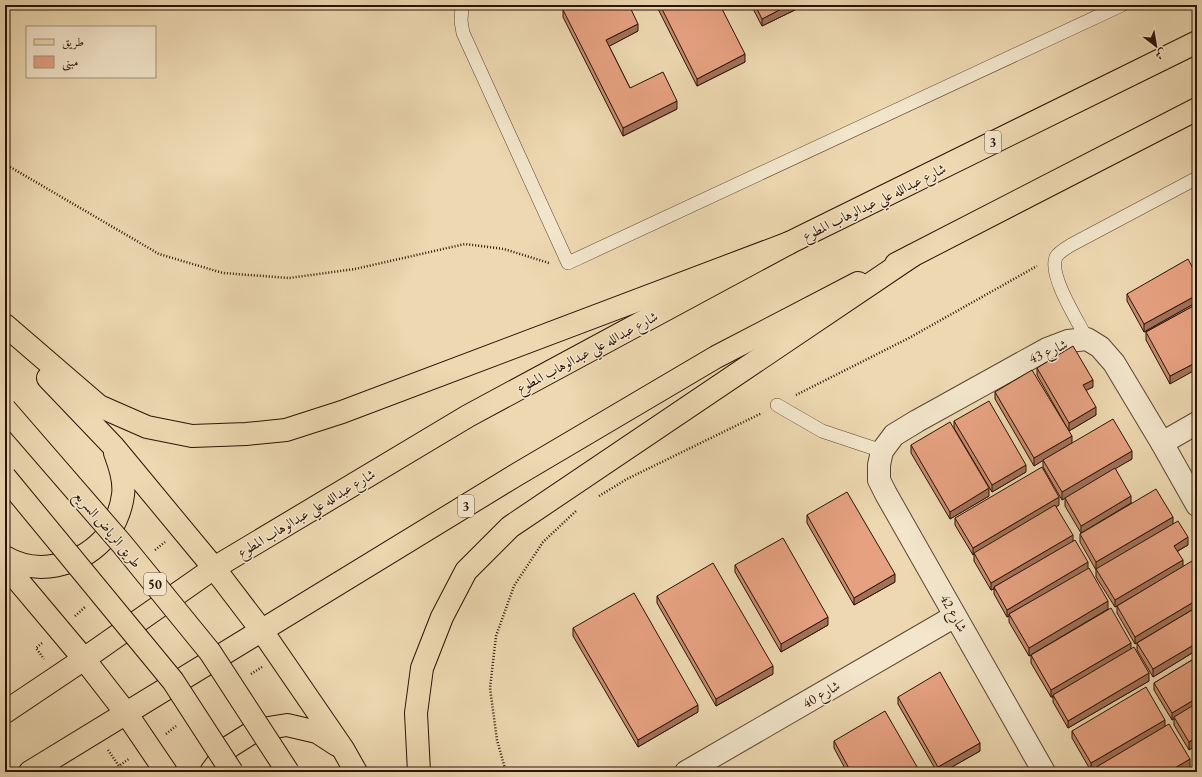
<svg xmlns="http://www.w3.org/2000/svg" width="1202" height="777" font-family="'EB Garamond',Amiri,serif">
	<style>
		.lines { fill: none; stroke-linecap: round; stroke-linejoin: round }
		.service-casing { stroke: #5c442f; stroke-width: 14 }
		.minor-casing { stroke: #5c442f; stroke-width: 24 }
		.primary-casing { stroke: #2c1204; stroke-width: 24 }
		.motorway-casing { stroke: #2c1204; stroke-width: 24 }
		.path { stroke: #2c1204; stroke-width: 2.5; stroke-dasharray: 1 2; stroke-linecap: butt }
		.service { stroke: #f3e6cc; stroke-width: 13 }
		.minor { stroke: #f3e6cc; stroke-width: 22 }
		.primary { stroke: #edd8b1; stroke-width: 22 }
		.motorway { stroke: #edd8b1; stroke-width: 22 }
		.motorway-bridge-casing { stroke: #2c1204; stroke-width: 24; stroke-linecap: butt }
		.motorway-bridge { stroke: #edd8b1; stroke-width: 22 }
		.wall { fill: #c68a6f; stroke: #2c1204 }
		.shaded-wall { fill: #a1715a; stroke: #2c1204 }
		.building { fill: #e6a181; stroke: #2c1204 }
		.labels { text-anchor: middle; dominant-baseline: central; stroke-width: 3; stroke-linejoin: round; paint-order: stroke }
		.shield { fill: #f3e6cc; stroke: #685240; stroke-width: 1 }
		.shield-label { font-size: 13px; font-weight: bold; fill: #2c1204 }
		.street-label { font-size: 14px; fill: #2c1204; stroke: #f3e6cc }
	</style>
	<rect width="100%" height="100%" fill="#edd8b1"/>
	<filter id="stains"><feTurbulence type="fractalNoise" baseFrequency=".005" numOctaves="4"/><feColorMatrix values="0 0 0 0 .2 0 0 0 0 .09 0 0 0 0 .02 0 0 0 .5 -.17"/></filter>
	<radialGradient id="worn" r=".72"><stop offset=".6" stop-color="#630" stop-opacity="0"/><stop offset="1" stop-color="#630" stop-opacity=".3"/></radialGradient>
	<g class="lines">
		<defs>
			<g id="service">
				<polyline points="462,5 461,21 463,33 568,263 1122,5"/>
				<path d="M 1087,339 C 1078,321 1048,275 1056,257 C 1059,252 1066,248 1071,245 L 1197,178"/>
				<polyline points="777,405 822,431 882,451"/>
			</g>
			<g id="minor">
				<polyline points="1162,443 1197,423"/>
				<polyline points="686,772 955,616"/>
				<polyline points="1044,772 886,494 879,480 879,465 882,451 894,435 917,421 1047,349 1068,341 1087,339 1100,347 1114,363 1162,443 1197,505"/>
			</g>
			<g id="primary">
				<polyline points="896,264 1197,109"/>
				<polyline points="5,712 84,659 214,568 468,416 789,243 1197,42"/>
				<polyline points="30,772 516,475 716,357 858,283"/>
			</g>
			<g id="motorway">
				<polyline points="5,325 99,406 147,427 192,436 246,434 286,430 342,412 789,243"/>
				<polyline points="48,378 113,446 214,568 262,631 343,749 356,772"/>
				<path d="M 5,557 C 37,576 78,566 103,540 C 114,528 121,510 123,495 C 125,481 120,466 115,453"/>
				<polyline points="5,565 84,659 126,713 166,772"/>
				<polyline points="211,772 229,747 256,730 287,725 317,732 337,745"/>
				<polyline points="419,772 416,713 422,668 442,617 466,571 510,527 912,256"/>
			</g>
		</defs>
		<use href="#service" class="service-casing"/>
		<use href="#minor" class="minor-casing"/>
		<use href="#primary" class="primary-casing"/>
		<use href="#motorway" class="motorway-casing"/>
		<g class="path">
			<polyline points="5,164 159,254 223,273 289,278 355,269 465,244 504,249 549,263"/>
			<polyline points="796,395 909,338 1037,266"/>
			<polyline points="599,496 627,479 762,413"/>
			<polyline points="155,550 165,542"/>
			<polyline points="75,616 85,607"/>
			<polyline points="42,643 36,648 44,659"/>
			<polyline points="251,674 262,667"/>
			<polyline points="166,734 176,726"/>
			<polyline points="108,750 119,766 130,758"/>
			<polyline points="506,772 497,740 490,688 496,636 514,586 543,542 576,511"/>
		</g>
		<use href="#service" class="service"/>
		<use href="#minor" class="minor"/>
		<use href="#primary" class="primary"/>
		<use href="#motorway" class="motorway"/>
		<defs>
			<g id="motorway-bridge">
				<polyline points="5,409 122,544 210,652 288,772"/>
				<polyline points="5,477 173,681 232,772"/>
			</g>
		</defs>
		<use href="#motorway-bridge" class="motorway-bridge-casing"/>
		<use href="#motorway-bridge" class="motorway-bridge"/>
	</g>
	<g class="wall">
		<polygon points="656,5 720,5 745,62 697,86"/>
		<polygon points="751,5 803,5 803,6 762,26"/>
		<polygon points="563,10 638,31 609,46 630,88 677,109 623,136 563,17"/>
		<polygon points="1197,276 1197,302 1144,332 1127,301 1127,294"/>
		<polygon points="1197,304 1170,384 1146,340 1146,332"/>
		<polygon points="1037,368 1093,387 1086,390 1096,415 1069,431 1037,375"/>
		<polygon points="995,392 1072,443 1132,459 1115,468 1131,503 1173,524 1188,545 1178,551 1135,644 1117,613 1117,606 1115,607 1096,577 1096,570 1080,542 1080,534 1081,533 1065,506 1065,498 1071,494 1062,500 1043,467 1043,460 1034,466 995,399"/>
		<polygon points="954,421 1026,472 992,492 954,428"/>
		<polygon points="911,445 989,496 950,519 911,453"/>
		<polygon points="1059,505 1056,507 1073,541 1088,568 1108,609 1029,656 1009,622 1009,616 1007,617 994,594 994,589 991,590 974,561 974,554 973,555 955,525 955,518"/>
		<polygon points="807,515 895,582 854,605 807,523"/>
		<polygon points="735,565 828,625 781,652 735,572"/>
		<polygon points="657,596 773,674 716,706 657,603"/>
		<polygon points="1197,607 1197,650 1153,677 1137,650 1137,643"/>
		<polygon points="573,628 698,712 638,747 573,636"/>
		<polygon points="1131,649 1149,681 1068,728 1053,702 1053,697 1051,697 1031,663 1031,655"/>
		<polygon points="1197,657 1197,745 1189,750 1174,725 1174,719 1172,720 1154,690 1154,683"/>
		<polygon points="898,697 980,751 943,772 937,772 898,704"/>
		<polygon points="1165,727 1190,767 1181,772 1093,772 1093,769 1091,771 1072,738 1072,731"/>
		<polygon points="834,741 920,772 847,772 834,748"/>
		<polygon points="1197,747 1197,764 1193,757 1193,749"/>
	</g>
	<g class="shaded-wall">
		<polygon points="789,5 803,5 803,6 762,26 762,19"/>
		<polygon points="638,24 638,31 606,48 606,40"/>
		<polygon points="745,54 745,62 697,86 697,79"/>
		<polygon points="677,101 677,109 623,136 623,128"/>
		<polygon points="1197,295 1197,302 1144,332 1144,324"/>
		<polygon points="1197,362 1197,369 1170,384 1170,376"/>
		<polygon points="1093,380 1093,387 1083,392 1083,385"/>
		<polygon points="1096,407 1096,415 1069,431 1069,423"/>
		<polygon points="1072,436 1072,443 1034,466 1034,458"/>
		<polygon points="1132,451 1132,459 1062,500 1062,492"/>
		<polygon points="1026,465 1026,472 992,492 992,485"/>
		<polygon points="989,488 989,496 950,519 950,512"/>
		<polygon points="1131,496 1131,503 1081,533 1081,526"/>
		<polygon points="1059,497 1059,505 975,554 974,553 974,554 973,555 973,548"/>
		<polygon points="1173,517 1173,525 1096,570 1096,562"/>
		<polygon points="1073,535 1073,542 994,587 994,589 991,590 991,583"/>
		<polygon points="1188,537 1188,545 1174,553 1174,546"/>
		<polygon points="1183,560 1183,567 1115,607 1115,600"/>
		<polygon points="1088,562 1088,570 1009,614 1009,616 1007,617 1007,610"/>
		<polygon points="895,574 895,582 854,605 854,598"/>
		<polygon points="1197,600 1197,607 1135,644 1135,637"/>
		<polygon points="1108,601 1108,609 1029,656 1029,648"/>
		<polygon points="828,617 828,625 781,652 781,644"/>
		<polygon points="1131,643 1131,651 1053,695 1053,697 1051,697 1051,690"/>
		<polygon points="1197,643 1197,650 1153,677 1153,669"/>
		<polygon points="773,666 773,674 716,706 716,699"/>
		<polygon points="1149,673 1149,681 1068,728 1068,721"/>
		<polygon points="1197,698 1197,705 1174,717 1174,719 1172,720 1172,713"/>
		<polygon points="698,705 698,712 638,747 638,740"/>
		<polygon points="1165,720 1165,727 1091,771 1091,763"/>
		<polygon points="1197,737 1197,745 1189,750 1189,742"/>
		<polygon points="980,743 980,751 943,772 938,772 938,767"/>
		<polygon points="1190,759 1190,767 1181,772 1168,772"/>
	</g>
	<g class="building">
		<polygon points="572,5 629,5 638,24 606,40 630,88 663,72 677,101 623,128 563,10"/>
		<polygon points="660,5 720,5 745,54 697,79"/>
		<polygon points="755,5 789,5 762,19"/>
		<polygon points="1188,259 1197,276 1197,295 1144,324 1127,294"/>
		<polygon points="1197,304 1197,362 1170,376 1146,332"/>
		<polygon points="1073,346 1093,380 1083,385 1096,407 1069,423 1037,368"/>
		<polygon points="1032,370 1072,436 1034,458 995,392"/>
		<polygon points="989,401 1026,465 992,485 954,421"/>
		<polygon points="1113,419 1132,451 1062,492 1043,460"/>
		<polygon points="950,422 989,488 950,512 911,445"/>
		<polygon points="1042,467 1059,497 973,548 955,518"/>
		<polygon points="1115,468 1131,496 1081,526 1065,498"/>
		<polygon points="1156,489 1173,517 1096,562 1080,534"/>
		<polygon points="847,492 895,574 854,598 807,515"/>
		<polygon points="1055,505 1073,535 991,583 974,553"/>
		<polygon points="1178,521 1188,537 1174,546 1183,560 1115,600 1096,569"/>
		<polygon points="783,538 828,617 781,644 735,565"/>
		<polygon points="1075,540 1088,562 1007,610 994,587"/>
		<polygon points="1197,558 1197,600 1135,637 1117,606"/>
		<polygon points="713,563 773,666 716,699 657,596"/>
		<polygon points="1089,568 1108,601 1029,648 1009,614"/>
		<polygon points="634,593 698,705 638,740 573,628"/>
		<polygon points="1197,607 1197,643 1153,669 1137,643"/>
		<polygon points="1111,608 1131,643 1051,690 1031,655"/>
		<polygon points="1134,647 1149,673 1068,721 1053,695"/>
		<polygon points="1197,657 1197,698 1172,713 1154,683"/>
		<polygon points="940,672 980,743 938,767 898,697"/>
		<polygon points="1146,687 1165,720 1091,763 1072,731"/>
		<polygon points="1197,703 1197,737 1189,742 1174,717"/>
		<polygon points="885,711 920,772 851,772 834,741"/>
		<polygon points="1169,724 1190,759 1168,772 1095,772 1093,769"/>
		<polygon points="1197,747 1197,756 1193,749"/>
	</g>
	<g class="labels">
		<g class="shield">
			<rect x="985" y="131" width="16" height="22" rx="3"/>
			<rect x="458" y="495" width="16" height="22" rx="3"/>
			<rect x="144" y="573" width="22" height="22" rx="3"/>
		</g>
		<g class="shield-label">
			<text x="993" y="142">3</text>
			<text x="466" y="506">3</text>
			<text x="155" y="584">50</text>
		</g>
		<g class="street-label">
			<text transform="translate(874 202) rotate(-26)">شارع عبدالله علي عبدالوهاب المطوع</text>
			<text transform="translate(1048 351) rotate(-23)">شارع 43</text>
			<text transform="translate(587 352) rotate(-28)">شارع عبدالله علي عبدالوهاب المطوع</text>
			<text transform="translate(306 513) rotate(-31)">شارع عبدالله علي عبدالوهاب المطوع</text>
			<text transform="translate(108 529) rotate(50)">طريق الرياض السريع</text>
			<text transform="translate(954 613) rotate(61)">شارع 42</text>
			<text transform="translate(821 694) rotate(-30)">شارع 40</text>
		</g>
	</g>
	<rect width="1202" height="777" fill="none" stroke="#edd8b1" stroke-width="20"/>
	<rect x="6" y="6" width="1190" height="765" fill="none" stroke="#2c1204" stroke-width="2"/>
	<rect x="10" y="10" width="1182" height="757" fill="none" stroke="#2c1204"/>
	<rect x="26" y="26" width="130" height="52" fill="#f3e6cc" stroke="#a3917c"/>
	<rect x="34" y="39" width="20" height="6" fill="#edd8b1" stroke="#a3917c"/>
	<text x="62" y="46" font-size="12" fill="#2c1204">طريق</text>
	<rect x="34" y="56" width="20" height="12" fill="#e6a181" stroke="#a3917c"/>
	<text x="62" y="66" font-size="12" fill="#2c1204">مبنى</text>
	<g transform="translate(1156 46) rotate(149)" stroke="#f3e6cc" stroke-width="3" paint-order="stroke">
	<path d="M0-3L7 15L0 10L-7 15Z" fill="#2c1204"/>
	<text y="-6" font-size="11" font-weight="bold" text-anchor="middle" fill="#2c1204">ش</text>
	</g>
	<rect width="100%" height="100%" filter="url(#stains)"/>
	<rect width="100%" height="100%" fill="url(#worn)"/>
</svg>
